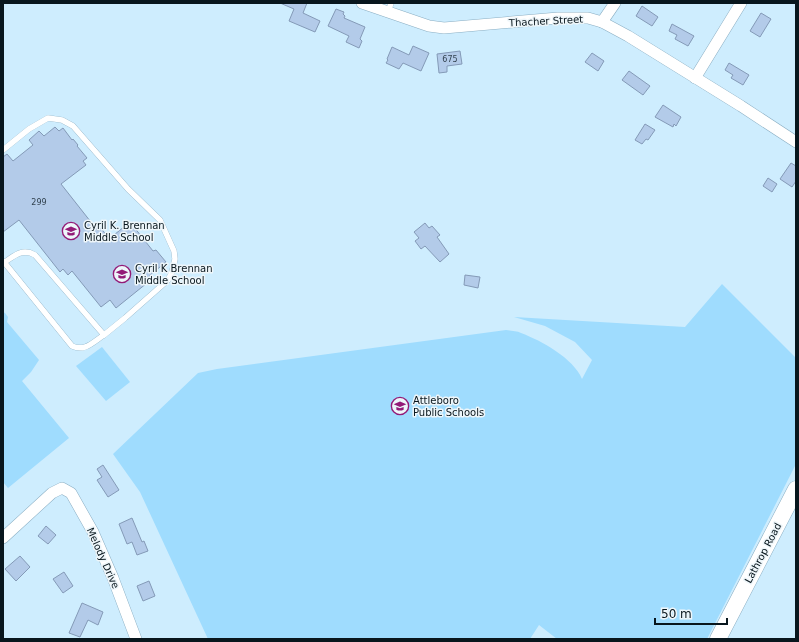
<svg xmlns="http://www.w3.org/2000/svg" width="799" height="642" font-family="'DejaVu Sans',sans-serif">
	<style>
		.green { fill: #9fdcfe }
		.building { fill: #b3cbe9; stroke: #849ab7 }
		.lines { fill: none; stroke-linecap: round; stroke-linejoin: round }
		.lane-casing { stroke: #8aaec3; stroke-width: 6 }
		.street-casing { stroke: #8aaec3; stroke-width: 12 }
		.secondary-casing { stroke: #8aaec3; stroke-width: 17 }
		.lane { stroke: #fff; stroke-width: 5.5 }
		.street { stroke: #fff; stroke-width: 11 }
		.secondary { stroke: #fff; stroke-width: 16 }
		.labels { text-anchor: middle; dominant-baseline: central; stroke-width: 3; stroke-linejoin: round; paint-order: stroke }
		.number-label { font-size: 8px; fill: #334350 }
		.street-label { font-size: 10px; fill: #08161d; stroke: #eef6fa }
		.poi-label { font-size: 10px; fill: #08161d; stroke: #eef6fa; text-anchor: start }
	</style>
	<rect width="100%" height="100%" fill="#ceedfe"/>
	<g class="green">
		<path d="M 722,284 L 796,358 L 796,464 L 707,639 L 557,639 L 539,625 L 530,639 L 208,639 L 140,492 L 113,454 L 198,373 L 217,369 L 506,330 C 511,331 517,331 521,333 C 542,341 573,358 582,379 L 592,360 L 575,342 L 545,326 L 514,317 L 685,327 Z"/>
		<polygon points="3,312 5,313 8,317 7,322 39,360 31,372 22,381 69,438 8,488 3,482"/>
		<polygon points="102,347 130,382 106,401 76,366"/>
	</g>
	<g class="building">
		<polygon points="280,3 307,3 303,13 320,21 315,32 289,21 294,9"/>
		<polygon points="642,6 658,17 652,26 636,16"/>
		<polygon points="336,9 344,12 343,14 345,16 344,18 365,27 360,39 362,41 359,48 346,42 349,36 328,26"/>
		<polygon points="761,13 771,19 760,37 750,31"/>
		<polygon points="672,24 694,36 688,46 675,39 677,35 669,31"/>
		<polygon points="413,46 429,53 421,71 403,63 399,69 386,63 388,60 387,59 392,47 409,55"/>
		<polygon points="460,51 462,64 447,66 447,72 439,73 437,54"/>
		<polygon points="592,53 604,61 598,71 585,62"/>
		<polygon points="729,63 749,75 743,85 731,78 733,75 725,70"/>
		<polygon points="629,71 650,86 643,95 622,80"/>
		<polygon points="663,105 681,117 676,126 674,124 673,127 655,117"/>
		<polygon points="645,124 655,130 648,140 646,139 642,144 635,140"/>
		<polygon points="55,127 59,131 63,128 72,140 73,139 78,145 77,146 87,158 83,161 86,165 61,184 98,231 101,228 109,239 130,222 153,251 156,250 166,262 149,276 152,279 116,308 110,300 101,307 72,271 68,275 63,269 60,272 19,220 3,232 3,157 7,154 13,161 33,145 29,140 39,131 44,136"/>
		<polygon points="791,163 796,166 796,181 792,187 780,179"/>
		<polygon points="768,178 777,184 772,192 763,186"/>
		<polygon points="425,223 429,228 432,226 440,235 437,237 449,254 440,262 425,246 421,249 415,241 419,238 414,232"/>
		<polygon points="465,275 480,277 478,288 464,285"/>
		<polygon points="103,465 119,490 108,497 97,480 102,477 97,469"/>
		<polygon points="132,518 142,542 144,541 148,551 137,555 132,542 127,544 119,524"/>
		<polygon points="46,526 56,535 48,544 38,536"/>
		<polygon points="20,556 30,567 16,581 5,569"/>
		<polygon points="64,572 73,586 63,593 53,579"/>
		<polygon points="149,581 155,596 143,601 137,586"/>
		<polygon points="82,603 103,612 98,625 88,620 80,637 69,633"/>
	</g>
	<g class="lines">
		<defs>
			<g id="lane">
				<polyline points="388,13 391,3"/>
				<polyline points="3,150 29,129 48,118 62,120 73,126 128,189 160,220 174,251 175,259 172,272 168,280 125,318 104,335"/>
				<path d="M 3,263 L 5,262 C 15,255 23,248 35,255 L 104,335 C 93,342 85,352 72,346 L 4,262"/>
			</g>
			<g id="street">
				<polyline points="362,3 429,26 444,28 558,18 588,18 602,22 628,36 741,106 796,142"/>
				<polyline points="602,22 615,3"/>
				<polyline points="695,78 741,3"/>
				<polyline points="3,538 52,493 62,488 71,493 93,532 113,578 136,639"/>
			</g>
			<polyline id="secondary" points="718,639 796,489"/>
		</defs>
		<use href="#lane" class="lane-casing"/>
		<use href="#street" class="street-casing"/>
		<use href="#secondary" class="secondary-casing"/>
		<use href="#lane" class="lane"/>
		<use href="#street" class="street"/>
		<use href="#secondary" class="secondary"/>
	</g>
	<defs>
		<symbol id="school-ring" viewBox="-11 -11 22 22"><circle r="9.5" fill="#eef6fa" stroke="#931a77" stroke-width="1.5"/><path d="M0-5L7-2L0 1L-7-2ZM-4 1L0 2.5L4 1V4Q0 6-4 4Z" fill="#931a77"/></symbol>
	</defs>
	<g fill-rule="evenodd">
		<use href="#school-ring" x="61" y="221" width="20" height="20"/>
		<use href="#school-ring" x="112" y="264" width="20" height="20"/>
		<use href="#school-ring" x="390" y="396" width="20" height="20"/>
	</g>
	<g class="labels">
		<g class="number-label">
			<text x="450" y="59">675</text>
			<text x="39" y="202">299</text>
		</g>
		<g class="street-label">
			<text transform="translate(546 21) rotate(-3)">Thacher Street</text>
			<text transform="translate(763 553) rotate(-62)">Lathrop Road</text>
			<text transform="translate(103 558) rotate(66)">Melody Drive</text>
		</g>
		<g class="poi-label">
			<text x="84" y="225">Cyril K. Brennan<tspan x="84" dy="12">Middle School</tspan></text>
			<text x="135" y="268">Cyril K Brennan<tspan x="135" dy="12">Middle School</tspan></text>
			<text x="413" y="400">Attleboro<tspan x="413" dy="12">Public Schools</tspan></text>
		</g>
	</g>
	<rect width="799" height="642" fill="none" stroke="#08161d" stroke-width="8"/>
	<path d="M655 618v6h72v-6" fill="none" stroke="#08161d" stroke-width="2"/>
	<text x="661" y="618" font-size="12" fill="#08161d" stroke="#eef6fa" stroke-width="3" paint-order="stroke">50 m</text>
</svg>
